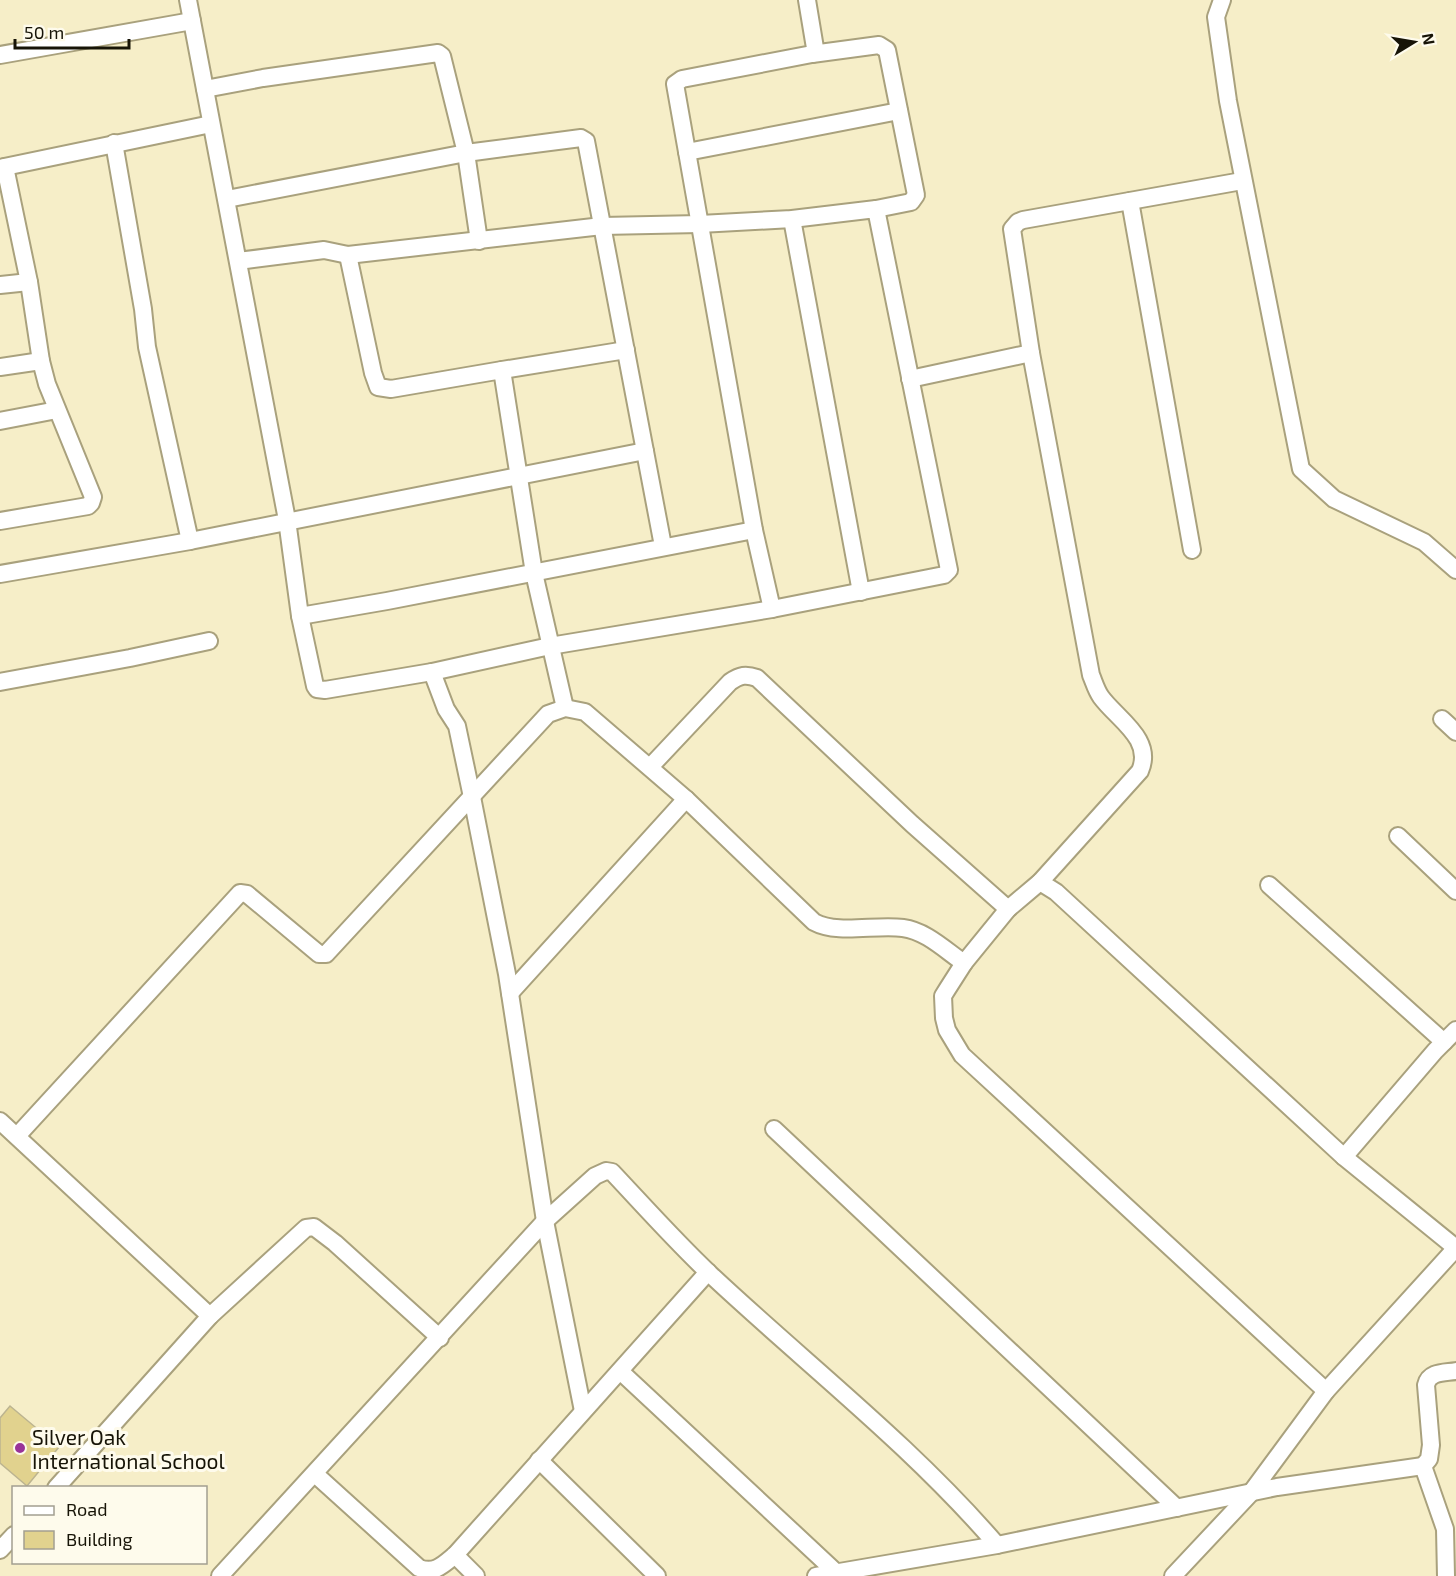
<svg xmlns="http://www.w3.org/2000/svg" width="1456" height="1576" font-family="'Exo 2',sans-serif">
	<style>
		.building { fill: #e1d28e; stroke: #bcb490; stroke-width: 1.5 }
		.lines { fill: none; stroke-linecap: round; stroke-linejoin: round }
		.minor-casing { stroke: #a9a17d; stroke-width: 20 }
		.minor { stroke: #fff; stroke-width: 16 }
		.poi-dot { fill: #993398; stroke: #fefbec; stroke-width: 2 }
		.labels { text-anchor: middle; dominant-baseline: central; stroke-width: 6; stroke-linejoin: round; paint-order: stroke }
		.poi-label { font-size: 21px; fill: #171407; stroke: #fefbec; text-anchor: start }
	</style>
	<rect width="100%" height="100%" fill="#f6eec8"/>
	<polygon class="building" points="10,1406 59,1447 27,1486 0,1463 0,1418"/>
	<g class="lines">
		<defs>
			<g id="minor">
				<polyline points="188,0 287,520 300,616 315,686 317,689 325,690 432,672 550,646 772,609 944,575 949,570 876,209 792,219 700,224 602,226 348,255 324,250 238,261"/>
				<polyline points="1222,0 1216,17 1228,101 1301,469 1334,499 1424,542 1456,570"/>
				<polyline points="812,54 879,45 887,50 916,195 911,202 876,209"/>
				<polyline points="0,55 192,21"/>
				<polyline points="205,89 263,78 438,53 442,56 466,153 227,199"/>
				<polyline points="114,143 143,309 147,347 190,541"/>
				<polyline points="687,152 899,111"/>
				<polyline points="0,168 211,124"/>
				<path d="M 1242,181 L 1023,220 L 1018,222 L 1012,229 L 1031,353 L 1091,675 C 1094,682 1096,690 1101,697 C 1117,719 1154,739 1140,771 L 1040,882 L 1008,909 L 964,963 L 948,988 L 943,996 L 944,1018 L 947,1030 L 962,1055 L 1326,1391"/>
				<polyline points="1130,201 1192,550"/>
				<polyline points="792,219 861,592"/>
				<polyline points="479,241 466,153 581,138 586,141 663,546"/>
				<polyline points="348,255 373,373 378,387 391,389 502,370 534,573 565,708"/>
				<polyline points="0,285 29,282"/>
				<polyline points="0,367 41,361"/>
				<polyline points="502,370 626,350"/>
				<polyline points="910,379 1031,353"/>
				<polyline points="0,421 57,410"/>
				<polyline points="0,521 88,506 91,503 93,497 47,384 41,361 29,282 5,167"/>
				<polyline points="0,574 190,541 645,451"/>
				<polyline points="772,609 754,530 675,84 682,79 812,54 815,48 807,0"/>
				<polyline points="300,616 387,601 754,530"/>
				<polyline points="432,672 446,709 457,726 472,797 507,974 545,1221 583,1411"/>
				<polyline points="0,682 130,658 209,641"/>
				<polyline points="1442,719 1456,732"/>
				<path d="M 650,767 L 730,682 C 740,675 746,674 757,678 L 912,824 L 1008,909"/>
				<polyline points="1398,836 1456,891"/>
				<polyline points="1040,882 1056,892 1344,1157 1456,1248"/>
				<polyline points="1269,885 1444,1042"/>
				<polyline points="510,993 686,799"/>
				<polyline points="0,1121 210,1316"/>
				<polyline points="774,1129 1177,1508"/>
				<path d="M 17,1136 L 240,893 L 247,894 L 319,954 L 326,954 L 548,714 L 565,708 L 585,712 L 686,799 L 814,922 C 838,935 876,924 903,928 C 926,931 945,950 964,963"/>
				<polyline points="1344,1157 1435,1051 1456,1030"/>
				<polyline points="620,1371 840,1576"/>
				<polyline points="539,1460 657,1576"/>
				<path d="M 315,1474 L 419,1568 C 435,1574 443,1565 455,1555 L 708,1272"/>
				<polyline points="56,1488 210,1316 306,1228 314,1227 335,1243 440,1338"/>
				<polyline points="0,1550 14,1535"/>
				<polyline points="455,1555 476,1576"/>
				<path d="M 220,1576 L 545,1221 L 595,1176 L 606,1171 L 612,1172 C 644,1206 676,1242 710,1274 C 806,1364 911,1445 997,1545"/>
				<polyline points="816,1576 997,1545 1277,1487 1423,1466"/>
				<polyline points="1173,1576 1250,1494 1326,1391 1456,1248"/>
				<path d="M 1446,1576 L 1445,1529 L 1423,1466 L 1429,1459 L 1431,1445 L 1426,1385 C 1429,1371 1445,1373 1456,1371"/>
			</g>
		</defs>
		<use href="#minor" class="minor-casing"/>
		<use href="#minor" class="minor"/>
	</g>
	<circle class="poi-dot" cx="20" cy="1448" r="6"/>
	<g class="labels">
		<g class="poi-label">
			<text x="32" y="1436">Silver Oak<tspan x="32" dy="24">International School</tspan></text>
		</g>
	</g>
	<rect x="12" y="1486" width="195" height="78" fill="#fefbec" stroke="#a29f90" stroke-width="1.5"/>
	<rect x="24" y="1506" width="30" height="9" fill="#ffffff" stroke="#a29f90" stroke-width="1.5"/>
	<text x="66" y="1516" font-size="18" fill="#171407">Road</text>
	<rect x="24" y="1531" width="30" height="18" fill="#e1d28e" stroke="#a29f90" stroke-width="1.5"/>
	<text x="66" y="1546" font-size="18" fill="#171407">Building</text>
	<g transform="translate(1414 42) rotate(79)" stroke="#fefbec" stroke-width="4.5" paint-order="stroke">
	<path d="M0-4.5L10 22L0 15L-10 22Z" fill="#171407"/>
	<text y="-9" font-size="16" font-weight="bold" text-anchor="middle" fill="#171407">N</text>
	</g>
	<path d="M15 39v9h114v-9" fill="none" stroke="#171407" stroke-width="3"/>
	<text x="24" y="39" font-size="18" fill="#171407" stroke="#fefbec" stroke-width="4.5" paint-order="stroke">50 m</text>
</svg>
